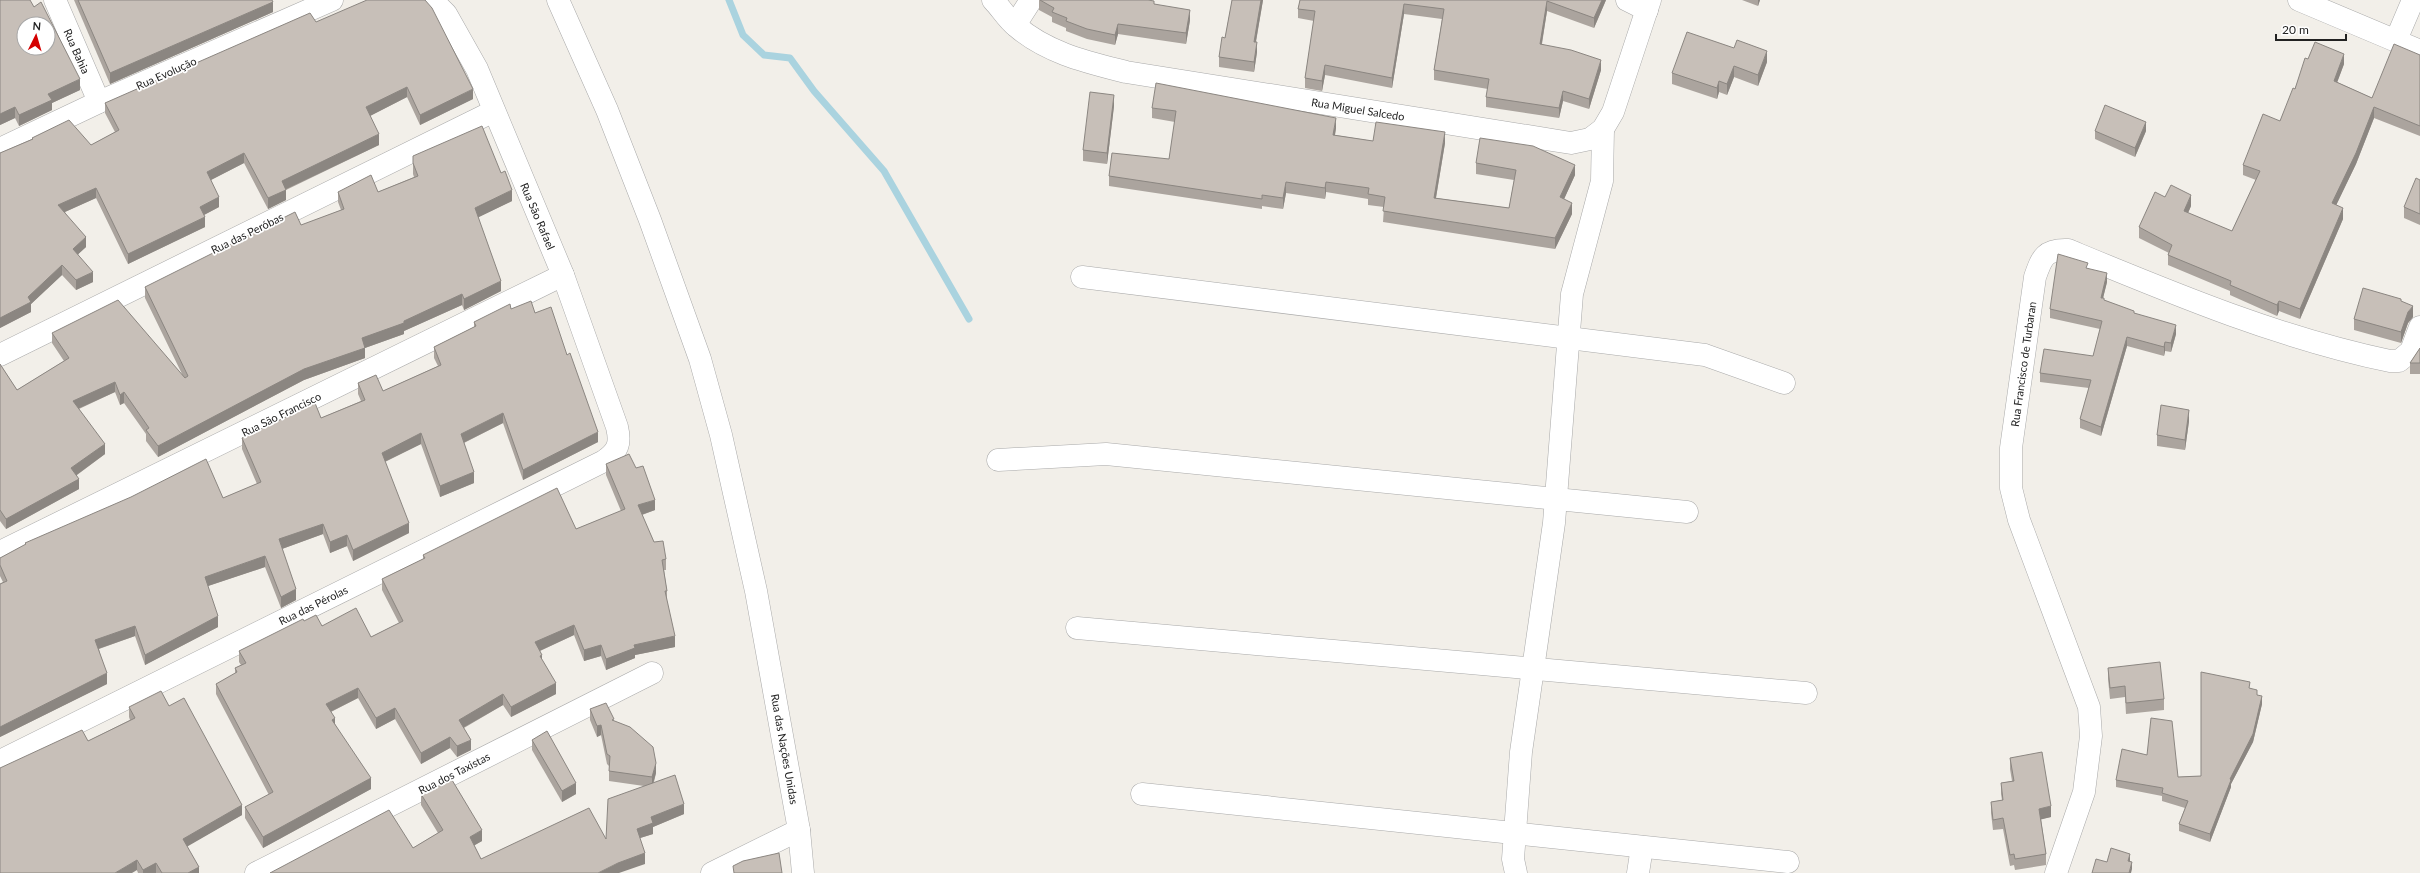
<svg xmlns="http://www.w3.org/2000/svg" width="2420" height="873" font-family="Lato,sans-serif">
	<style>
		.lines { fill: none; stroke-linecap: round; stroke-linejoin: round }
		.stream { stroke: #aad3df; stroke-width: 7 }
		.minor-casing { stroke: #a9a9a9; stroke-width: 23 }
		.minor { stroke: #fff; stroke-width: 22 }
		.wall { fill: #aba49e }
		.shaded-wall { fill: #8b8681 }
		.building { fill: #c7bfb8; stroke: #8b8681; fill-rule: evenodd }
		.labels { text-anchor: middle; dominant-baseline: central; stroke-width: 3.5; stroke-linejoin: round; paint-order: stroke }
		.street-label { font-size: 11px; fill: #222; stroke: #fff }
	</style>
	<rect width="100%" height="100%" fill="#f2efe9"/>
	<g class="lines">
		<polyline class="stream" points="729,0 743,35 764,55 790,58 814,91 884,171 969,319"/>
		<defs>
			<g id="minor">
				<polyline points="55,0 99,102"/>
				<polyline points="558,0 607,110 650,220 700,359 721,435 756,591 799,830 803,873"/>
				<path d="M 993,0 C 1001,8 1007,19 1016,26 C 1047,53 1087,62 1126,72 L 1571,143 L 1590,139 L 1603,129 L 1613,112 L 1650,0"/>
				<polyline points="1627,0 1647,10"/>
				<polyline points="2299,0 2420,51"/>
				<polyline points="1015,25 1031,0"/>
				<polyline points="2396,40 2413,0"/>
				<polyline points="0,149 99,102 332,0"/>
				<polyline points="1082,277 1705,355 1784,383"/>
				<polyline points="0,355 494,111"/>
				<polyline points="998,460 1106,454 1687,512"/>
				<polyline points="0,552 563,275"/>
				<polyline points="1077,628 1806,693"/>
				<path d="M 0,761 L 604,461 C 618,451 621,444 617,427 L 563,275 L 477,69 L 446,14 L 432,0"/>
				<polyline points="1142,794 1788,862"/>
				<polyline points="256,873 652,673"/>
				<polyline points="712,873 799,830"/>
				<polyline points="1516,873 1513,859 1521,752 1554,523 1572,294 1602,181 1603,129"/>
				<polyline points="1638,873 1642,847"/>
				<path d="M 2056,873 L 2084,792 L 2091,736 L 2089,707 L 2019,520 L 2011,488 L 2011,448 L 2035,277 C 2042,257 2045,249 2068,250 C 2172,293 2279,338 2390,361 L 2399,361 L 2411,351 L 2420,327"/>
			</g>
		</defs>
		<use href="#minor" class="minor-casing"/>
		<use href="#minor" class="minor"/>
	</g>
	<g class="wall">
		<polygon points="0,0 80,90 52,103 52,110 19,126 15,118 0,125"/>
		<polygon points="74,0 272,0 273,12 110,84"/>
		<polygon points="1039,0 1154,4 1190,20 1186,44 1118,34 1115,45 1087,39 1066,31 1066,28 1052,22 1052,17 1039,10"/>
		<polygon points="1232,0 1263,0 1256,42 1257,52 1254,72 1219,67 1219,57 1225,38"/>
		<polygon points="1300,0 1606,0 1594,28 1547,11 1542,44 1601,70 1589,109 1563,101 1559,118 1486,107 1486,97 1488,89 1434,80 1434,70 1442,19 1404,14 1392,88 1325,75 1322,91 1305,88 1305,78 1314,21 1298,18 1298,9"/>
		<polygon points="1742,0 1760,0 1758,6"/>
		<polygon points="316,22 473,99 420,125 407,97 370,116 379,145 286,190 286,200 268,209 244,163 211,180 219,207 204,215 205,227 128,264 96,198 65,212 86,247 78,254 93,282 76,290 62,275 31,304 31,312 0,328 0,153 32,139 32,138 91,145 115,132 105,113 105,103"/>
		<polygon points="2420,55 2420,136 2374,118 2356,164 2336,205 2343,219 2300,319 2279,311 2277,316 2230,295 2230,291 2168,265 2168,255 2169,253 2139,238 2139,227 2165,197 2191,206 2188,213 2232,231 2256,180 2243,175 2243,165 2280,121 2308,59 2344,64 2337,82 2372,98"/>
		<polygon points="1767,62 1758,86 1734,77 1727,95 1719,92 1717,99 1672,84 1672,73"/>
		<polygon points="1114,106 1107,164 1083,161 1083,150"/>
		<polygon points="1152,108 1336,128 1335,135 1373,141 1445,143 1436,198 1509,208 1514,180 1476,174 1476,163 1575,175 1564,199 1572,214 1555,249 1383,222 1384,207 1368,205 1368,199 1326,192 1325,199 1286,193 1283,209 1262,206 1262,209 1109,186 1109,176 1169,159 1175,122 1152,118"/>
		<polygon points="2095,131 2146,131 2135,157 2095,139"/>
		<polygon points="413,156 501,173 512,201 478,217 501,291 464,310 462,305 404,331 404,334 365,348 365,358 304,380 158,457 146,441 146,434 124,403 120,405 115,392 79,409 105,454 77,475 79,489 6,529 0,521 0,364 17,390 64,361 52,343 52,333 182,374 145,298 145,287 341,210 338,202 338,192 378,192 414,177 413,174"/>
		<polygon points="2420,180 2420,225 2404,218 2404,207"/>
		<polygon points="2088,268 2107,282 2103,298 2104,300 2134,313 2176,334 2171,352 2165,351 2164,356 2127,346 2101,436 2080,428 2080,419 2089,388 2040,382 2040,373 2093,356 2100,329 2050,318 2050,309"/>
		<polygon points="2401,302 2413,317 2408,323 2401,343 2354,330 2354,319"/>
		<polygon points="511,309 535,313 567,355 598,442 523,480 503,423 464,443 474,483 440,497 421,444 385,462 409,533 353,561 347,546 330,553 323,534 282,549 296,600 281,608 265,567 208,586 218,627 145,665 135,636 99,649 107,684 0,737 0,584 3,582 0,576 0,558 25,545 25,543 223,498 257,484 242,449 242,438 321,418 361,401 358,394 358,383 383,391 438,366 434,358 434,347 474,327 474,322"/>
		<polygon points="2420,348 2420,374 2410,374 2410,363"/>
		<polygon points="2189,421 2185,450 2157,446 2157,435"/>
		<polygon points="606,464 655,510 642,515 654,542 666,559 666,570 664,570 667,591 667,601 675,647 635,655 635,658 606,670 601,656 584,661 574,635 540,651 542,661 556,694 511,717 503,705 464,728 471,750 457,757 450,748 421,764 395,719 376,729 358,698 331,712 335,724 371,789 263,848 245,818 245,807 269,795 216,694 216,684 235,674 235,668 241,665 239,662 239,651 304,621 371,637 399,623 382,590 382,579 423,559 423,555 576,529 621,511 606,475"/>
		<polygon points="2108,668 2164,699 2164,710 2126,714 2125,697 2110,699 2108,679"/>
		<polygon points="2250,688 2257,695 2262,704 2253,742 2231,784 2231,787 2210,842 2179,831 2179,824 2185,808 2162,801 2162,796 2116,787 2116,780 2147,755 2178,777 2201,776"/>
		<polygon points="169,706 242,815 187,846 199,873 138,873 88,741 130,720 129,717 129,707"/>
		<polygon points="590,709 614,721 656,773 654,782 684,814 653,827 653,834 640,838 645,864 270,873 413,848 438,833 421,805 421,794 482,841 474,845 481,859 606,839 644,786 609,781 609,766 607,764 601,735 597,737 590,720"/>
		<polygon points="532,740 576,794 562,802 532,750"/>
		<polygon points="2010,758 2051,817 2041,819 2046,854 2046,865 2015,870 2014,865 2010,866 2003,829 1993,830 1991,813 1991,802 2002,800 2001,794 2001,783 2012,781 2010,769"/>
	</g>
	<g class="shaded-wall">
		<polygon points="1261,0 1263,0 1254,52 1254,42"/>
		<polygon points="1602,0 1606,0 1594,28 1594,18"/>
		<polygon points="1758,0 1760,0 1758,6"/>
		<polygon points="1547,1 1547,11 1540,54 1540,44"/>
		<polygon points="273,2 273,12 110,84 110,73"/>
		<polygon points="1404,4 1404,14 1392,88 1392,78"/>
		<polygon points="1190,10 1190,20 1186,44 1186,33"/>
		<polygon points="1118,24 1118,34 1115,45 1115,35"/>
		<polygon points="1257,42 1257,52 1254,72 1254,62"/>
		<polygon points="1767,51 1767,62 1758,86 1758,75"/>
		<polygon points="2344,54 2344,64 2334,91 2334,81"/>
		<polygon points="1601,60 1601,70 1589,109 1589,99"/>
		<polygon points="1325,65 1325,75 1322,91 1322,81"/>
		<polygon points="1734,66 1734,77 1727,95 1727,84"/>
		<polygon points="80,79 80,90 52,103 52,110 19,126 19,115 48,94"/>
		<polygon points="1719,81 1719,92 1717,99 1717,88"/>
		<polygon points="407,87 407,97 366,118 366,107"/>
		<polygon points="473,89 473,99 420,125 420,115"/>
		<polygon points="1563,91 1563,101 1559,118 1559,108"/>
		<polygon points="1114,95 1114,106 1107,164 1107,153"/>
		<polygon points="15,107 15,118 0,125 0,114"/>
		<polygon points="2374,107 2374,118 2356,164 2332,214 2332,203"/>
		<polygon points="1336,118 1336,128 1333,146 1333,135"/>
		<polygon points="2146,122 2146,131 2135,157 2135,148"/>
		<polygon points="1445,132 1445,143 1434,209 1434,198"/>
		<polygon points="379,134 379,145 282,191 282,181"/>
		<polygon points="244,153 244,163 207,182 207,172"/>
		<polygon points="1575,165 1575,175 1560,208 1560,197"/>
		<polygon points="1286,182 1286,193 1283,209 1283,198"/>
		<polygon points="1326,182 1326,192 1325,199 1325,188"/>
		<polygon points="96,188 96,198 58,215 58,205"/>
		<polygon points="286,190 286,200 268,209 268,198"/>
		<polygon points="512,190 512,201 475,219 475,208"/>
		<polygon points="2191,195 2191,206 2184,222 2184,211"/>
		<polygon points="219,197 219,207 200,217 200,207"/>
		<polygon points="1572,203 1572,214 1555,249 1555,238"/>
		<polygon points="2343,208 2343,219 2300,319 2300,309"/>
		<polygon points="205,217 205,227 128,264 128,254"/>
		<polygon points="86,237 86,247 73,259 73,249"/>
		<polygon points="62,265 62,275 31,304 31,312 0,328 0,318 28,297"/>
		<polygon points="93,272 93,282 76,290 76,280"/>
		<polygon points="2107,273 2107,282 2101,306 2101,298"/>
		<polygon points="501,281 501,291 464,310 464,299"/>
		<polygon points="462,294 462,305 404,331 404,334 362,349 362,338 404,321"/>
		<polygon points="2279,301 2279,311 2277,316 2277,305"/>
		<polygon points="2413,306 2413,317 2408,323 2401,343 2401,332 2408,312"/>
		<polygon points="2176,325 2176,334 2171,352 2171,343"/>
		<polygon points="2127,337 2127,346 2101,436 2101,427"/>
		<polygon points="2165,342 2165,351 2164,356 2164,347"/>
		<polygon points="365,348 365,358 304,380 158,457 158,446 304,369"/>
		<polygon points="115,382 115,392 73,411 73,401"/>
		<polygon points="124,392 124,403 120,405 120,395"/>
		<polygon points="2189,410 2189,421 2185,450 2185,440"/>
		<polygon points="503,413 503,423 461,444 461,434"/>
		<polygon points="598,432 598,442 523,480 523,470"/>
		<polygon points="421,433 421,444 382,463 382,453"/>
		<polygon points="105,444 105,454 71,479 71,468"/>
		<polygon points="474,472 474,483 440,497 440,486"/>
		<polygon points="79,479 79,489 6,529 6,519"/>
		<polygon points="655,500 655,510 638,516 638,505"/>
		<polygon points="409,523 409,533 353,561 353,550"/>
		<polygon points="323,524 323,534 279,550 279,539"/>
		<polygon points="347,535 347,546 330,553 330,542"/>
		<polygon points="265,556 265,567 205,587 205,577"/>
		<polygon points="296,589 296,600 281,608 281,597"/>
		<polygon points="218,616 218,627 145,665 145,655"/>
		<polygon points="574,625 574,635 535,653 535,642"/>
		<polygon points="135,626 135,636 95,650 95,640"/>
		<polygon points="675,636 675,647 635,655 635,658 606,670 606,659 634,645"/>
		<polygon points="601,645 601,656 584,661 584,650"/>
		<polygon points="542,655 542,665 540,656"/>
		<polygon points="107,673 107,684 0,737 0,727"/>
		<polygon points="556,683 556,694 511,717 511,707"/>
		<polygon points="358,688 358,698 326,714 326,704"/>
		<polygon points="503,694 503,705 459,730 459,720"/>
		<polygon points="2262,696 2262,704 2253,742 2231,784 2231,787 2210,842 2210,834 2230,779"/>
		<polygon points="395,708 395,719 376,729 376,718"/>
		<polygon points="335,718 335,729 332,720"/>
		<polygon points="601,725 601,735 597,737 597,726"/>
		<polygon points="450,737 450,748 421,764 421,753"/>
		<polygon points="471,740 471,750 457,757 457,746"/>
		<polygon points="656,763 656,773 652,787 652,777"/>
		<polygon points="371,778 371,789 263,848 263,837"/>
		<polygon points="576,783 576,794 562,802 562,791"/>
		<polygon points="684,804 684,814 653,827 653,834 637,839 637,829 651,817"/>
		<polygon points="242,805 242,815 183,849 183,839"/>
		<polygon points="2051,806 2051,817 2039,820 2039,809"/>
		<polygon points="482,830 482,841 470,848 470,837"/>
		<polygon points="645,853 645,864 619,873 598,873 618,863"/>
		<polygon points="2130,854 2130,861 2128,868 2128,861"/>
		<polygon points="137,860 137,870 132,873 115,873"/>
		<polygon points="2132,862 2132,869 2131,873 2129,873"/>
		<polygon points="156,863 156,873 143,873 143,870"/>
		<polygon points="199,867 199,873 188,873"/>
	</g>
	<g class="building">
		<path d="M 0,0 L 30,0 L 34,7 L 41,2 L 80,79 L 48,94 L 52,100 L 19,115 L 15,107 L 0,114 ZM 24,24 L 48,24 L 48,48 L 24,48 Z"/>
		<polygon points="78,0 272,0 273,2 110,73"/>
		<polygon points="367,0 425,0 432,8 473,89 420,115 407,87 366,107 379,134 282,181 286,190 268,198 244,153 207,172 219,197 200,207 205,217 128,254 96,188 58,205 86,237 73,249 93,272 76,280 62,265 28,297 31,302 0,318 0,153 33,139 32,138 69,120 91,145 119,130 105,103 310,13 316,22"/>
		<polygon points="1040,0 1148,0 1154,1 1154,4 1190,10 1186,33 1118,24 1115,35 1087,29 1066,21 1067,18 1052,12 1054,8"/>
		<polygon points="1232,0 1261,0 1254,42 1257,42 1254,62 1219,57 1222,37 1225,38"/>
		<polygon points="1300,0 1602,0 1594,18 1547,1 1540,44 1571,50 1601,60 1589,99 1563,91 1559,108 1486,97 1489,79 1434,70 1444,9 1404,4 1392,78 1325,65 1322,81 1305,78 1315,11 1298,9"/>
		<polygon points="1687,32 1734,48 1737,40 1767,51 1758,75 1734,66 1727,84 1719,81 1717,88 1672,73"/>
		<polygon points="2315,42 2344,54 2334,81 2372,98 2394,44 2420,55 2420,126 2374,107 2356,153 2332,203 2343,208 2300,309 2279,301 2277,305 2230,285 2231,281 2168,255 2172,245 2139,227 2155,192 2165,197 2171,185 2191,195 2184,211 2232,231 2260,171 2243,165 2263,114 2280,121 2293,88 2295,89 2305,58 2308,59"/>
		<polygon points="1156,83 1336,118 1333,135 1373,141 1376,122 1445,132 1434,198 1509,208 1516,170 1476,163 1480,138 1533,146 1575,165 1560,197 1572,203 1555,238 1383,211 1385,197 1368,194 1369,188 1326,182 1325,188 1286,182 1283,198 1262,195 1262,199 1109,176 1112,153 1169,159 1176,111 1152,108"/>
		<polygon points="1090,92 1114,95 1107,153 1083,150"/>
		<polygon points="2105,105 2146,122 2135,148 2095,131"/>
		<polygon points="482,126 501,173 505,171 512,190 475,208 501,281 464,299 462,294 404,321 404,323 362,338 365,348 304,369 158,446 146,430 149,428 124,392 120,395 115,382 73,401 105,444 71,468 79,479 6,519 0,510 0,364 17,390 69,358 52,333 118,300 185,378 188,376 145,287 295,212 301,225 344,209 338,192 371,175 378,192 418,176 413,163 413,156"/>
		<polygon points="2416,178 2420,180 2420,214 2404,207"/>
		<polygon points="2058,254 2088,263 2086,268 2107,273 2101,298 2104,298 2104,300 2134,311 2134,313 2176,325 2171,343 2165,342 2164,347 2127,337 2101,427 2080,419 2091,380 2040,373 2044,349 2093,356 2102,321 2050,309"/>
		<polygon points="2363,288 2401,299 2401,301 2413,306 2408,312 2401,332 2354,319"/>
		<polygon points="531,301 535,313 551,307 567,355 570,353 598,432 523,470 503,413 461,434 474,472 440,486 421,433 382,453 409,523 353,550 347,535 330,542 323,524 279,539 296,589 281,597 265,556 205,577 218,616 145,655 135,626 95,640 107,673 0,727 0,584 7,581 0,565 0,558 26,544 25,543 131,497 206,459 223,498 261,482 242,438 315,403 321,418 365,400 358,383 376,375 383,391 441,365 434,347 476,326 474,322 510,304 511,309"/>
		<polygon points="2420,348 2420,363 2410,363"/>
		<polygon points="2161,405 2189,410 2185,440 2157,435"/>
		<polygon points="629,454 636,468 643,466 655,500 638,505 654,542 663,541 666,559 662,560 667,591 665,591 675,636 634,645 635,648 606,659 601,645 584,650 574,625 535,642 542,655 540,656 556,683 511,707 503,694 459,720 471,740 457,746 450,737 421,753 395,708 376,718 358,688 326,704 335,718 332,720 371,778 263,837 245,807 273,792 216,684 237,672 235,668 246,663 239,651 303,619 304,621 316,615 322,626 356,608 371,637 403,621 382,579 425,558 423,555 557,488 576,529 625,509 606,464"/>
		<polygon points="2160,662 2164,699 2126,703 2125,686 2110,688 2108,668"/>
		<polygon points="2201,672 2250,682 2249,688 2257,690 2257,695 2262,696 2253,734 2230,779 2231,780 2210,834 2179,824 2188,801 2162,793 2163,788 2116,780 2122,749 2147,755 2151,718 2172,721 2178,777 2201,776"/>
		<polygon points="161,691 169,706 184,698 242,805 183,839 199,867 188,873 162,873 156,863 143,870 137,860 115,873 0,873 0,768 82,730 88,741 135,718 129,707"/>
		<polygon points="606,703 614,719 612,720 630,727 653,747 656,763 652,777 609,771 610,756 607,754 601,725 597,726 590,709"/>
		<polygon points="547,731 576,783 562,791 532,740"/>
		<polygon points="2042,752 2051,806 2039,809 2046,854 2015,859 2014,854 2010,855 2003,818 1993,820 1991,802 2003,800 2001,783 2014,781 2010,758"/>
		<polygon points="675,775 684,804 651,817 653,823 637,829 645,853 618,863 598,873 270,873 389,810 413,848 443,830 421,794 452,780 482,830 470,837 481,859 589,808 606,839 608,799"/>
		<polygon points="2111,848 2130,854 2128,861 2132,862 2129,873 2092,873 2096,859 2107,862"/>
		<polygon points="779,853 782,873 734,873 733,866 743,861"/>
	</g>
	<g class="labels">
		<g class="street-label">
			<text transform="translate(77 51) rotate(66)">Rua Bahia</text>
			<text transform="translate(166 73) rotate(-24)">Rua Evolução</text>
			<text transform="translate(1358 109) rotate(9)">Rua Miguel Salcedo</text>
			<text transform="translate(538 216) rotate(67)">Rua São Rafael</text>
			<text transform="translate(247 233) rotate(-26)">Rua das Peróbas</text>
			<text transform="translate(2023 364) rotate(-82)">Rua Francisco de Turbaran</text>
			<text transform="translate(281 414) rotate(-26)">Rua São Francisco</text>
			<text transform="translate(313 605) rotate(-26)">Rua das Pérolas</text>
			<text transform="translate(785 749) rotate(80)">Rua das Nações Unidas</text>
			<text transform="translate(454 773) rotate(-27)">Rua dos Taxistas</text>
		</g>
	</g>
	<g transform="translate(36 36) rotate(5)"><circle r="19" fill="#ffffff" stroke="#a7a7a7"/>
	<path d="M0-3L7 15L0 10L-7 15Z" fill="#d40000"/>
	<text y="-6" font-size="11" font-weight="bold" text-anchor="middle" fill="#222222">N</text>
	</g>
	<path d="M2276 34v6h70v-6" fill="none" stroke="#222222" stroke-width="2"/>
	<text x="2282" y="34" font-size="12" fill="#222222" stroke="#ffffff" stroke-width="3" paint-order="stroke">20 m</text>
</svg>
